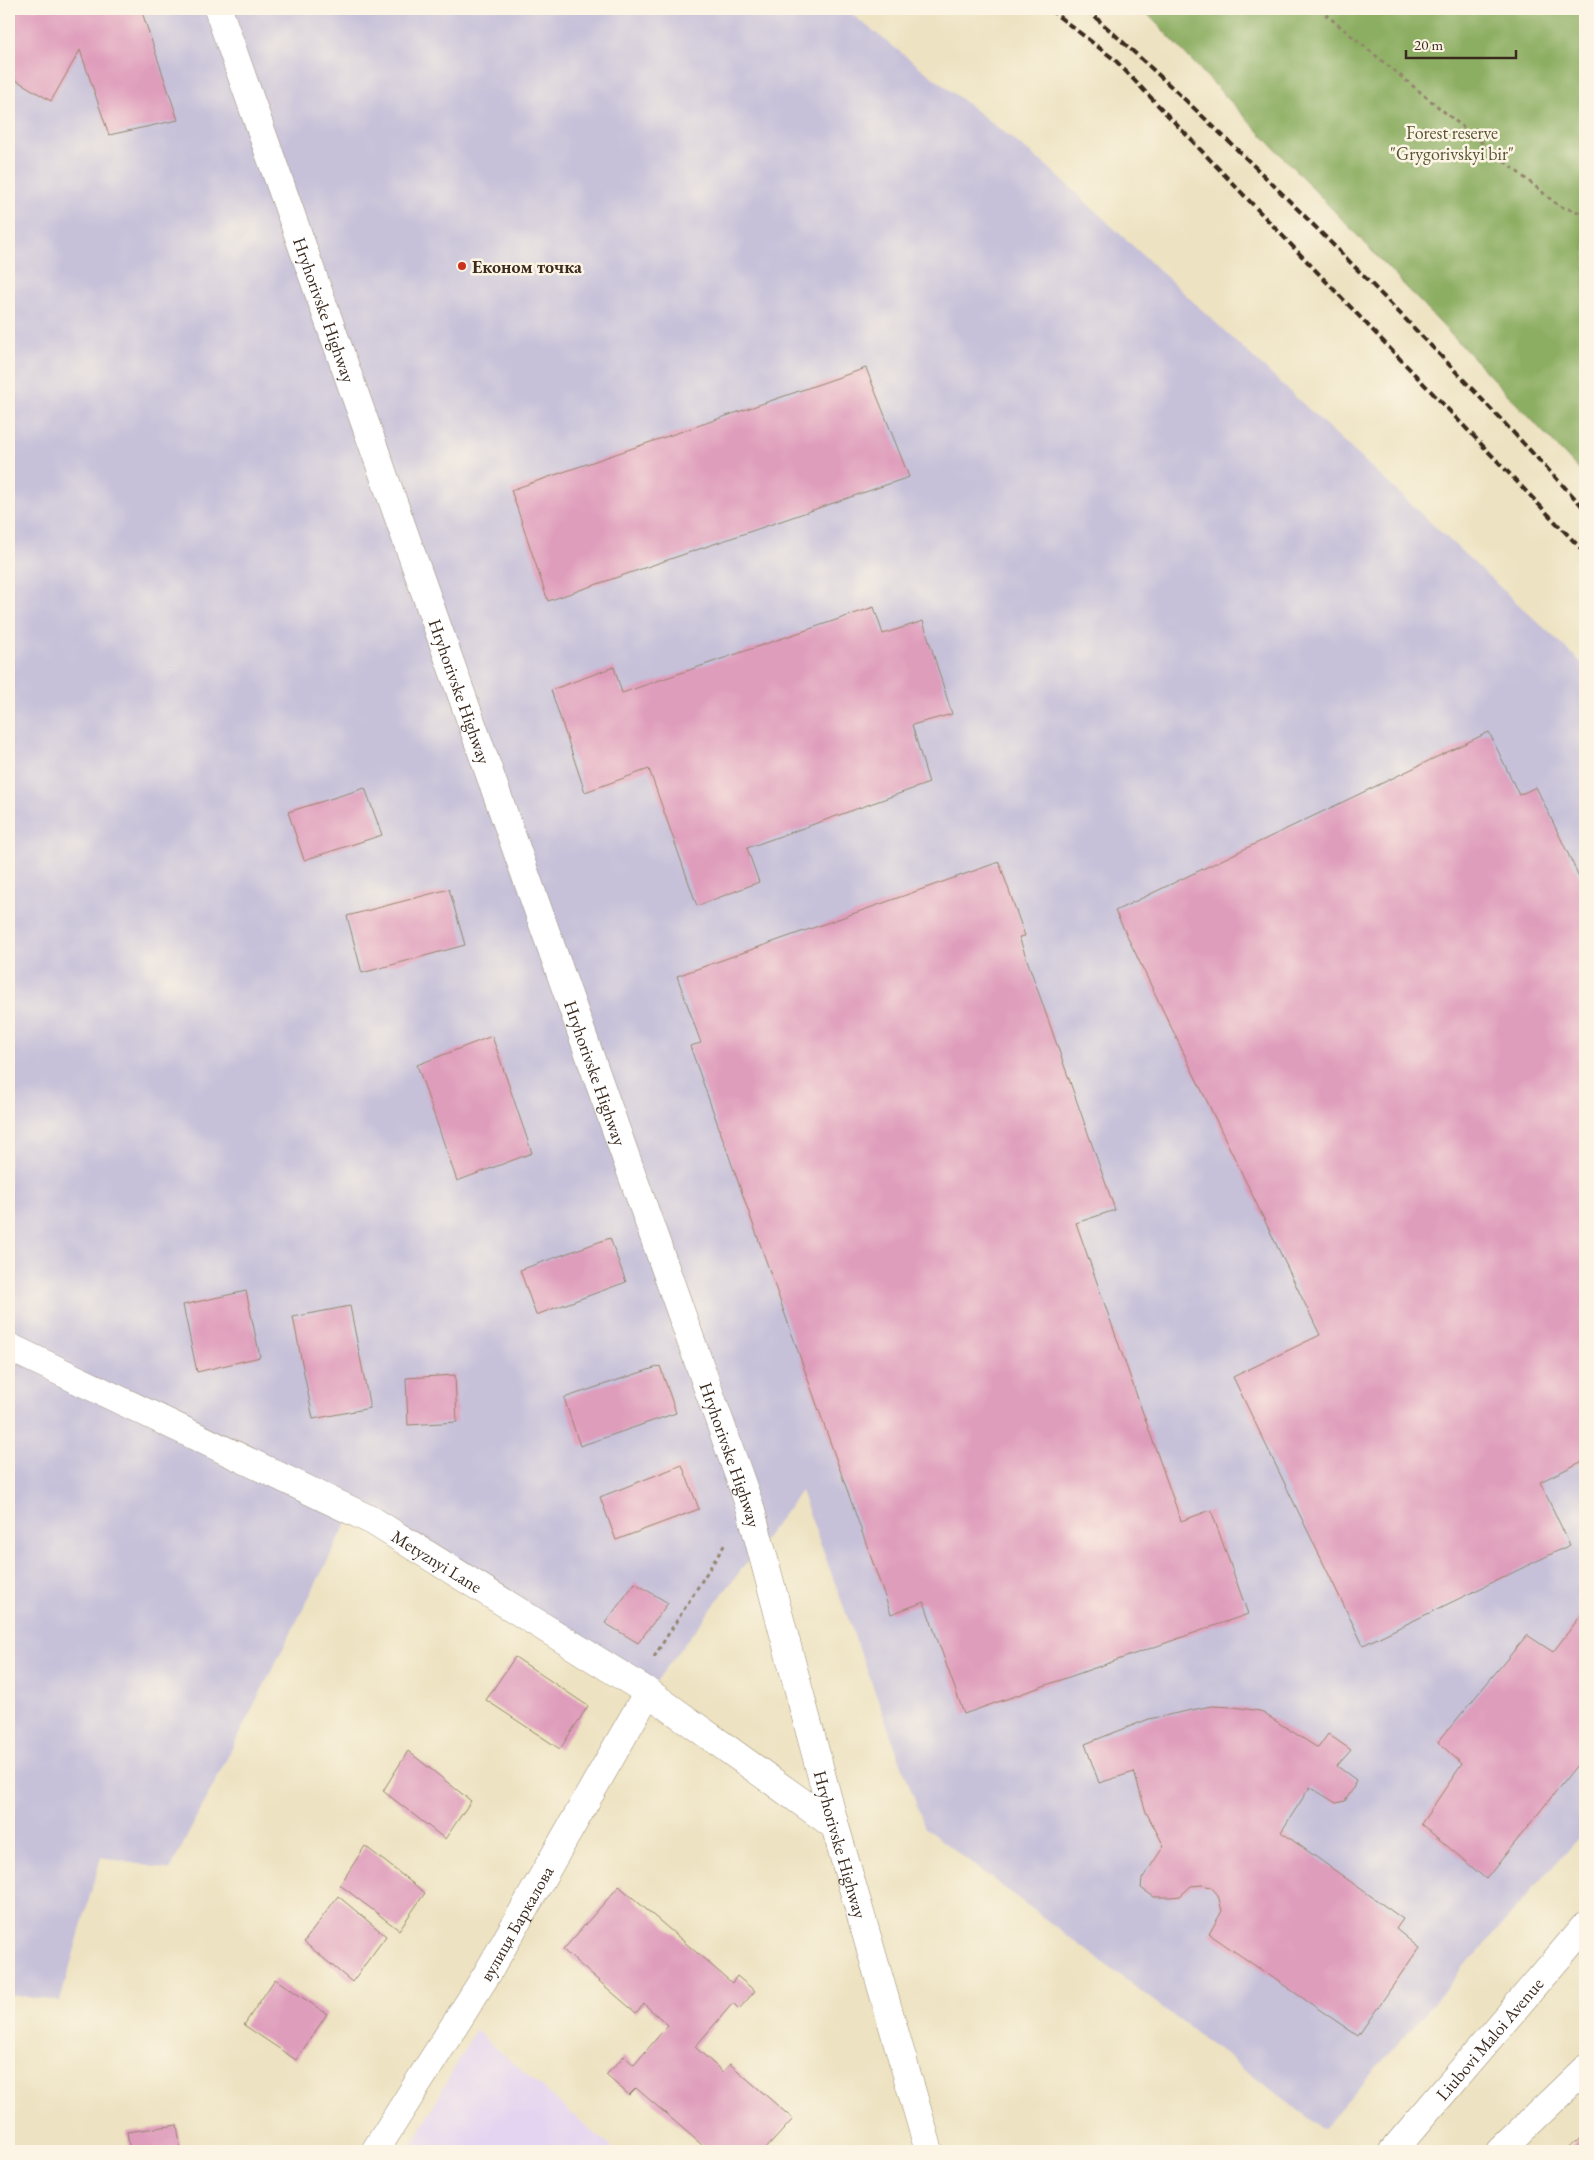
<svg xmlns="http://www.w3.org/2000/svg" width="1594" height="2160" font-family="'EB Garamond',serif">
	<style>
		.built { fill: #e4d3f1 }
		.industrial { fill: #c6c0d9 }
		.forest { fill: #8cae62; stroke: #646c40 }
		.building { fill: #df9dbc }
		.lines { fill: none; stroke-linecap: round; stroke-linejoin: round }
		.minor-casing { stroke: #948670; stroke-width: 29 }
		.major-casing { stroke: #948670; stroke-width: 29 }
		.path { stroke: #948670; stroke-width: 3; stroke-dasharray: 4 4; stroke-linecap: butt }
		.minor { stroke: #fff; stroke-width: 28 }
		.major { stroke: #fff; stroke-width: 28 }
		.rail { stroke: #3b2a1e; stroke-width: 4; stroke-dasharray: 8 4; stroke-linecap: butt }
		.poi-dot { fill: #c8321e; stroke: #fcf5e5; stroke-width: 2 }
		.labels { text-anchor: middle; dominant-baseline: central; stroke-width: 5; stroke-linejoin: round; paint-order: stroke }
		.park-label { font-size: 18px; fill: #585232; stroke: #fcf5e5 }
		.poi-label { font-size: 18px; font-weight: bold; fill: #3b2a1e; stroke: #fcf5e5; text-anchor: start }
		.street-label { font-size: 18px; fill: #3b2a1e; stroke: #fcf5e5 }
	</style>
	<rect width="100%" height="100%" fill="#fcf5e5"/>
	<filter id="ink" filterUnits="userSpaceOnUse"><feTurbulence type="fractalNoise" baseFrequency=".02" numOctaves="2"/><feDisplacementMap in="SourceGraphic" scale="10" xChannelSelector="R" yChannelSelector="G"/><feConvolveMatrix kernelMatrix="1 2 1 2 8 2 1 2 1" color-interpolation-filters="sRGB"/></filter>
	<filter id="wash" filterUnits="userSpaceOnUse"><feTurbulence type="fractalNoise" baseFrequency=".0096" numOctaves="4" result="noise"/><feDisplacementMap in="SourceGraphic" scale="20" xChannelSelector="R" yChannelSelector="G"/><feGaussianBlur stdDeviation="1.12" result="paint"/><feColorMatrix in="noise" values="0 0 0 0 0 0 0 0 0 0 0 0 0 0 0 0 0 1.4 0 .05"/><feComposite in="paint" operator="in"/></filter>
	<g filter="url(#wash)">
		<rect width="100%" height="100%" fill="#ede2c1"/>
		<polygon class="built" points="475,2030 615,2151 409,2151"/>
		<polygon class="industrial" points="9,9 845,9 1047,166 1585,666 1585,1830 1323,2129 925,1828 801,1491 648,1692 353,1511 170,1870 101,1857 60,2001 9,1995"/>
		<polygon class="forest" points="1143,9 1585,9 1585,476"/>
		<g id="blocks">
			<g class="building">
				<polygon points="9,9 141,9 178,120 109,135 80,50 51,101 9,76"/>
				<polygon points="866,368 909,477 548,601 511,490"/>
				<polygon points="874,607 883,634 923,621 952,714 912,725 929,783 747,848 759,882 697,906 649,769 585,792 551,690 614,667 622,693"/>
				<polygon points="1489,732 1519,795 1536,787 1585,889 1585,1460 1540,1482 1570,1545 1363,1645 1233,1377 1320,1335 1115,911"/>
				<polygon points="365,788 382,835 304,860 288,812"/>
				<polygon points="999,862 1025,936 1019,937 1115,1210 1076,1223 1181,1521 1211,1510 1248,1614 964,1714 924,1602 891,1614 690,1046 701,1043 677,976"/>
				<polygon points="449,889 465,945 362,973 347,916"/>
				<polygon points="492,1036 532,1153 457,1181 417,1065"/>
				<polygon points="610,1238 626,1282 536,1315 520,1270"/>
				<polygon points="246,1291 260,1357 197,1372 183,1305"/>
				<polygon points="350,1306 370,1408 313,1419 293,1317"/>
				<polygon points="660,1366 676,1413 580,1446 564,1398"/>
				<polygon points="455,1375 457,1422 408,1425 406,1378"/>
				<polygon points="682,1465 699,1509 616,1540 600,1497"/>
				<polygon points="635,1583 668,1603 638,1643 605,1623"/>
				<polygon points="1585,1610 1585,1755 1486,1879 1421,1824 1462,1764 1438,1742 1527,1635 1553,1652"/>
				<polygon points="515,1657 588,1706 560,1749 486,1700"/>
				<polygon points="1211,1706 1234,1707 1260,1711 1318,1748 1328,1734 1351,1750 1337,1766 1356,1780 1353,1789 1345,1801 1336,1803 1310,1787 1281,1832 1403,1919 1396,1929 1419,1948 1358,2036 1209,1934 1222,1911 1218,1895 1211,1887 1202,1885 1191,1886 1180,1896 1171,1897 1154,1897 1141,1888 1142,1879 1164,1846 1146,1812 1134,1772 1099,1783 1085,1744 1149,1719"/>
				<polygon points="408,1751 471,1801 445,1839 383,1791"/>
				<polygon points="365,1846 425,1893 399,1930 340,1885"/>
				<polygon points="619,1886 732,1983 737,1976 755,1991 739,2009 733,2003 695,2047 723,2072 730,2064 793,2119 764,2151 709,2151 636,2088 629,2095 606,2075 624,2056 634,2065 668,2025 644,2004 636,2013 563,1950"/>
				<polygon points="338,1896 386,1936 352,1982 304,1942"/>
				<polygon points="275,1979 327,2014 296,2060 244,2025"/>
				<polygon points="177,2125 181,2151 130,2151 127,2132"/>
				<polygon points="1585,2134 1585,2151 1566,2151"/>
			</g>
		</g>
	</g>
	<g filter="url(#ink)">
		<use href="#blocks" fill-opacity="0" stroke="#948670" stroke-width="1"/>
		<g class="lines">
			<defs>
				<g id="minor">
					<path id="s1" d="M 218,9 L 750,1507 L 835,1826 L 929,2151"/>
					<path id="s2" d="M 9,1347 L 373,1521 L 648,1692 L 835,1826"/>
					<path id="s3" d="M 375,2151 L 487,1974 L 648,1692"/>
					<polyline points="1500,2151 1585,2069"/>
				</g>
				<g id="major">
					<path id="s4" d="M 1393,2151 L 1585,1926"/>
				</g>
			</defs>
			<use href="#minor" class="minor-casing"/>
			<use href="#major" class="major-casing"/>
			<g class="path">
				<polyline points="1319,9 1559,206 1585,214"/>
				<polyline points="654,1657 725,1544"/>
			</g>
			<use href="#minor" class="minor"/>
			<use href="#major" class="major"/>
			<g class="rail">
				<polyline points="1049,9 1115,60 1585,553"/>
				<path d="M 1086,9 C 1262,165 1424,337 1585,509"/>
			</g>
		</g>
	</g>
	<circle class="poi-dot" cx="462" cy="266" r="5"/>
	<g class="labels">
		<g class="park-label">
			<text x="1452" y="132">Forest reserve<tspan x="1452" dy="21">"Grygorivskyi bir"</tspan></text>
		</g>
		<g class="poi-label">
			<text x="472" y="266">Економ точка</text>
		</g>
		<g class="street-label">
			<text stroke="none"><textPath href="#s1" startOffset="319">Hryhorivske Highway</textPath></text>
			<text stroke="none"><textPath href="#s1" startOffset="724">Hryhorivske Highway</textPath></text>
			<text stroke="none"><textPath href="#s1" startOffset="1129">Hryhorivske Highway</textPath></text>
			<text stroke="none"><textPath href="#s1" startOffset="1534">Hryhorivske Highway</textPath></text>
			<text stroke="none"><textPath href="#s2" startOffset="479">Metyznyi Lane</textPath></text>
			<text stroke="none"><textPath href="#s1" startOffset="1939">Hryhorivske Highway</textPath></text>
			<text stroke="none"><textPath href="#s3" startOffset="268">вулиця Баркалова</textPath></text>
			<text stroke="none"><textPath href="#s4" startOffset="148">Liubovi Maloi Avenue</textPath></text>
		</g>
	</g>
	<rect width="1594" height="2160" fill="none" stroke="#fcf5e5" stroke-width="30"/>
	<path d="M1406 50v8h110v-8" fill="none" stroke="#3b2a1e" stroke-width="2.5"/>
	<text x="1414" y="50" font-size="15" fill="#3b2a1e" stroke="#fcf5e5" stroke-width="4" paint-order="stroke">20 m</text>
</svg>
